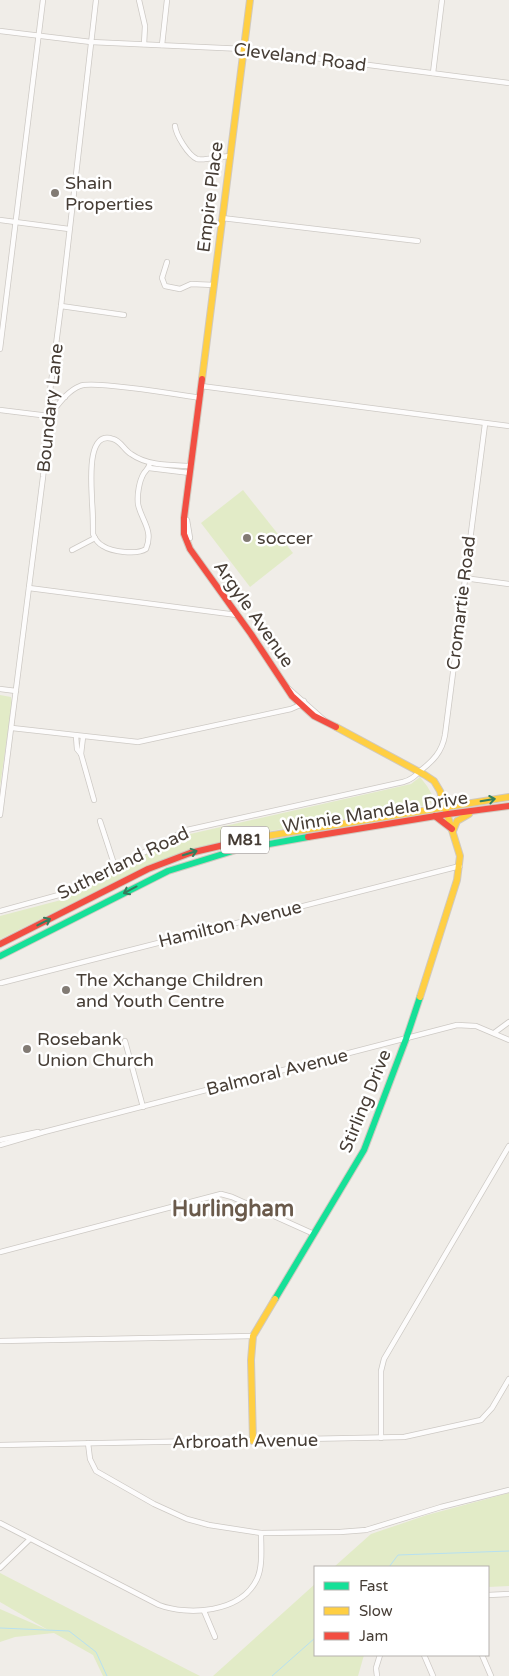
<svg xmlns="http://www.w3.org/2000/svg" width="509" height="1676" font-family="'Varela Round',sans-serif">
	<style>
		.green { fill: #e2ebc7 }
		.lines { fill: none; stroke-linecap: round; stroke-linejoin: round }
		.stream { stroke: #b7e0f0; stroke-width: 1 }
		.street-casing { stroke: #cdc9c4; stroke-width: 6 }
		.fast-casing { stroke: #d0c9bf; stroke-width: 8 }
		.slow-casing { stroke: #d0c9bf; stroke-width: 8 }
		.jam-casing { stroke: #d0c9bf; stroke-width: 8 }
		.street { stroke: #fdfcfc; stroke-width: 4.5 }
		.fast { stroke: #16e098; stroke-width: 6 }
		.slow { stroke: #ffcf43; stroke-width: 6 }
		.jam { stroke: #f24e42; stroke-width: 6 }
		.oneway { stroke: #337e5d }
		.poi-dot { fill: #827b74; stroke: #fff; stroke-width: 2 }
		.labels { text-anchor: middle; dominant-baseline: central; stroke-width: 5; stroke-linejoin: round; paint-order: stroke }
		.shield { fill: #fff; stroke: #7e7772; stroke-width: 1 }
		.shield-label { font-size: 16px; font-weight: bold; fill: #463d35 }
		.street-label { font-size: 18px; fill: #463d35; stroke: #fff }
		.poi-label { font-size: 18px; fill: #463d35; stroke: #fff; text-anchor: start }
		.district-label { font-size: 22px; font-weight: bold; fill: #6a5a4b; stroke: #fff }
	</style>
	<rect width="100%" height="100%" fill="#f0ede8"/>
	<g class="green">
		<polygon points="243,490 293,553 250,587 201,523"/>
		<polygon points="0,695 11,697 12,703 0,787"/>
		<polygon points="420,777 427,786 434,798 429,805 252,834 196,848 150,864 0,939 0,916 61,900 160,847 190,834 411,784"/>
		<polygon points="509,1493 509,1586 488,1587 488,1567 334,1567 371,1534 427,1515"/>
		<polygon points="0,1573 192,1672 200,1676 103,1676 93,1655 54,1633 15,1637 0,1642 0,1609 48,1630 0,1602"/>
		<polygon points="315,1584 315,1655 364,1655 358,1676 213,1676"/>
	</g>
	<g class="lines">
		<g class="stream">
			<polyline points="389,1567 398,1555 509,1551"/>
			<polyline points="0,1628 69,1631 96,1652 107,1676"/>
			<polyline points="272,1676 315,1638"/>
		</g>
		<defs>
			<g id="street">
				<polyline points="139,0 145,26 144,44"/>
				<polyline points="0,31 91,42 244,49 509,83"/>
				<polyline points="162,45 167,0"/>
				<polyline points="433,73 442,0"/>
				<path d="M 175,126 C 176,135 188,155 197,159 C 203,161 222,156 230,156"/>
				<polyline points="222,218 418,241"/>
				<polyline points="0,220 69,229"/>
				<polyline points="167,262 162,278 165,286 180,289 191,284 214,285"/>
				<polyline points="61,306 124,315"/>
				<polyline points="0,349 43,0"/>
				<polyline points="201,386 509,426"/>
				<polyline points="50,391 57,397 65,397"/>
				<path d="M 0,410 L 49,416 C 58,405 67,391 80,386 C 93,380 180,395 200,398"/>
				<path d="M 150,463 C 149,468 147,469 144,473 C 139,481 137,495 138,504 C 141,520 154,530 146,549 C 137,555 112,552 103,546 C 97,543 95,539 93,534 C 93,523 93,513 92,502 C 92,488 85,429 113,439 C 121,441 124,450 131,454 C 148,466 170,465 191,466"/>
				<polyline points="149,468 190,473"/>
				<polyline points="187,520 190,538"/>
				<polyline points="72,550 95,538"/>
				<polyline points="464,578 509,584"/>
				<polyline points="29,588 237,615"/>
				<polyline points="0,689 16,691"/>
				<polyline points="289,689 324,720"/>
				<polyline points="12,728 138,742 291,709 300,705 304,701"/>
				<polyline points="76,736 77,749 81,754"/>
				<polyline points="83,737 81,754 94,800"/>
				<polyline points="0,815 43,477 49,416 50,391 61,306 96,0"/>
				<polyline points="100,821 115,867"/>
				<path d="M 0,911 L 66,893 L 187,830 L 403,782 C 411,780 415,776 420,771 C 433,761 442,752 445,735 L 485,424"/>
				<polyline points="1,983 460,866"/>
				<polyline points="494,1033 509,1022"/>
				<polyline points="125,1041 143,1107"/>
				<polyline points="0,1140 38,1132"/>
				<polyline points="0,1145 44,1132 457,1025 476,1026 509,1040"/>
				<polyline points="0,1252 221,1194 232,1197 314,1234"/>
				<polyline points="0,1341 253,1336"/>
				<polyline points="381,1438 381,1371 384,1359 509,1146"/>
				<polyline points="88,1443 90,1459 96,1471 154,1504 187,1519 209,1525 261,1533 340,1532 366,1530 441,1507 509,1490"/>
				<polyline points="0,1445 404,1437 481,1420 492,1408 509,1379"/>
				<path d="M 0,1523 L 159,1605 C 188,1616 241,1613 257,1579 C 263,1566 261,1547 261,1533"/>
				<polyline points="0,1568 30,1539"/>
				<polyline points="488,1595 509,1594"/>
				<polyline points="204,1611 215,1637"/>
				<polyline points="424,1655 433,1676"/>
				<polyline points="482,1655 491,1676"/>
				<polyline points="377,1676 376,1668 380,1655"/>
			</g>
			<g id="fast">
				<polyline points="0,956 168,871 236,850 308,837"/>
				<polyline points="275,1299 364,1150 406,1039 420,997"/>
			</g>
			<g id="slow">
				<polyline points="202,379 250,0"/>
				<polyline points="336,727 425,775 434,781 440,791 460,856 457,880 420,997"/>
				<polyline points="453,831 457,821 469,814"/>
				<polyline points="254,838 509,797"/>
				<polyline points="253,1441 251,1360 253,1336 275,1299"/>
			</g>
			<g id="jam">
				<polyline points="202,379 184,518 184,534 190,549 251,634 292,696 314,716 336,727"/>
				<polyline points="435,816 452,829"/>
				<polyline points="308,837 448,814 509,806"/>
				<polyline points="0,944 148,869 190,853 254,838"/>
			</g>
		</defs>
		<use href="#street" class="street-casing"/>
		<use href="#fast" class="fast-casing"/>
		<use href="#slow" class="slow-casing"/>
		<use href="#jam" class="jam-casing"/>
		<use href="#street" class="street"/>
		<use href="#fast" class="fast"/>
		<use href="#slow" class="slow"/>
		<use href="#jam" class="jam"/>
	</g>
	<defs><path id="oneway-shaft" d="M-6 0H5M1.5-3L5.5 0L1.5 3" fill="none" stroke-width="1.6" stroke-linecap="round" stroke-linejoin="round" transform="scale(1.25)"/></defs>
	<g class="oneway">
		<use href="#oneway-shaft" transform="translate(488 800) rotate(-9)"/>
		<use href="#oneway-shaft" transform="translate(190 853) rotate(-17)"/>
		<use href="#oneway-shaft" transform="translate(130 890) rotate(152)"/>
		<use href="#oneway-shaft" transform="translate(44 922) rotate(-27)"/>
	</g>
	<g class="poi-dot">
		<circle cx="55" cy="193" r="5"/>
		<circle cx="247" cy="538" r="5"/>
		<circle cx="66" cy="990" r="5"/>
		<circle cx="27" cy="1049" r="5"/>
	</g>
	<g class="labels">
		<rect class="shield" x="221" y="826.5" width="48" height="27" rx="4"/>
		<g class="shield-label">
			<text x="245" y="840">M81</text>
		</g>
		<g class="street-label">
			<text transform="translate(300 57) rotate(7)">Cleveland Road</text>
			<text transform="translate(210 197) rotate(-83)">Empire Place</text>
			<text transform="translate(50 408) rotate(-84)">Boundary Lane</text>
			<text transform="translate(461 603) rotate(-83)">Cromartie Road</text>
			<text transform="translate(254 614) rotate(55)">Argyle Avenue</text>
			<text transform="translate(375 812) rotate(-9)">Winnie Mandela Drive</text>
			<text transform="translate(123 863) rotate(-26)">Sutherland Road</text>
			<text transform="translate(230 924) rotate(-14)">Hamilton Avenue</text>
			<text transform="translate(277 1072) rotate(-14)">Balmoral Avenue</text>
			<text transform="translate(365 1101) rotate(-68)">Stirling Drive</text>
			<text transform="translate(245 1441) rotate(-1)">Arbroath Avenue</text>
		</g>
		<g class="poi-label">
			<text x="65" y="183">Shain<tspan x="65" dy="21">Properties</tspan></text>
			<text x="257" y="538">soccer</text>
			<text x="76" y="980">The Xchange Children<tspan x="76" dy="21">and Youth Centre</tspan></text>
			<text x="37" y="1039">Rosebank<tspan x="37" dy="21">Union Church</tspan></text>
		</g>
		<g class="district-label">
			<text x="233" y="1209">Hurlingham</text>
		</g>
	</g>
	<rect x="314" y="1566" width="175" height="90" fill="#ffffff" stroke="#b5b1ae"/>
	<rect x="324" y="1582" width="25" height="8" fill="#16e098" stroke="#b5b1ae"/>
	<text x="359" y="1591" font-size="15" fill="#463d35">Fast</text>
	<rect x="324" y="1607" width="25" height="8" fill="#ffcf43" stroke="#b5b1ae"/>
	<text x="359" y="1616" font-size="15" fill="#463d35">Slow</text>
	<rect x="324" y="1632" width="25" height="8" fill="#f24e42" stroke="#b5b1ae"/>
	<text x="359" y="1641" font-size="15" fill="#463d35">Jam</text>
</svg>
